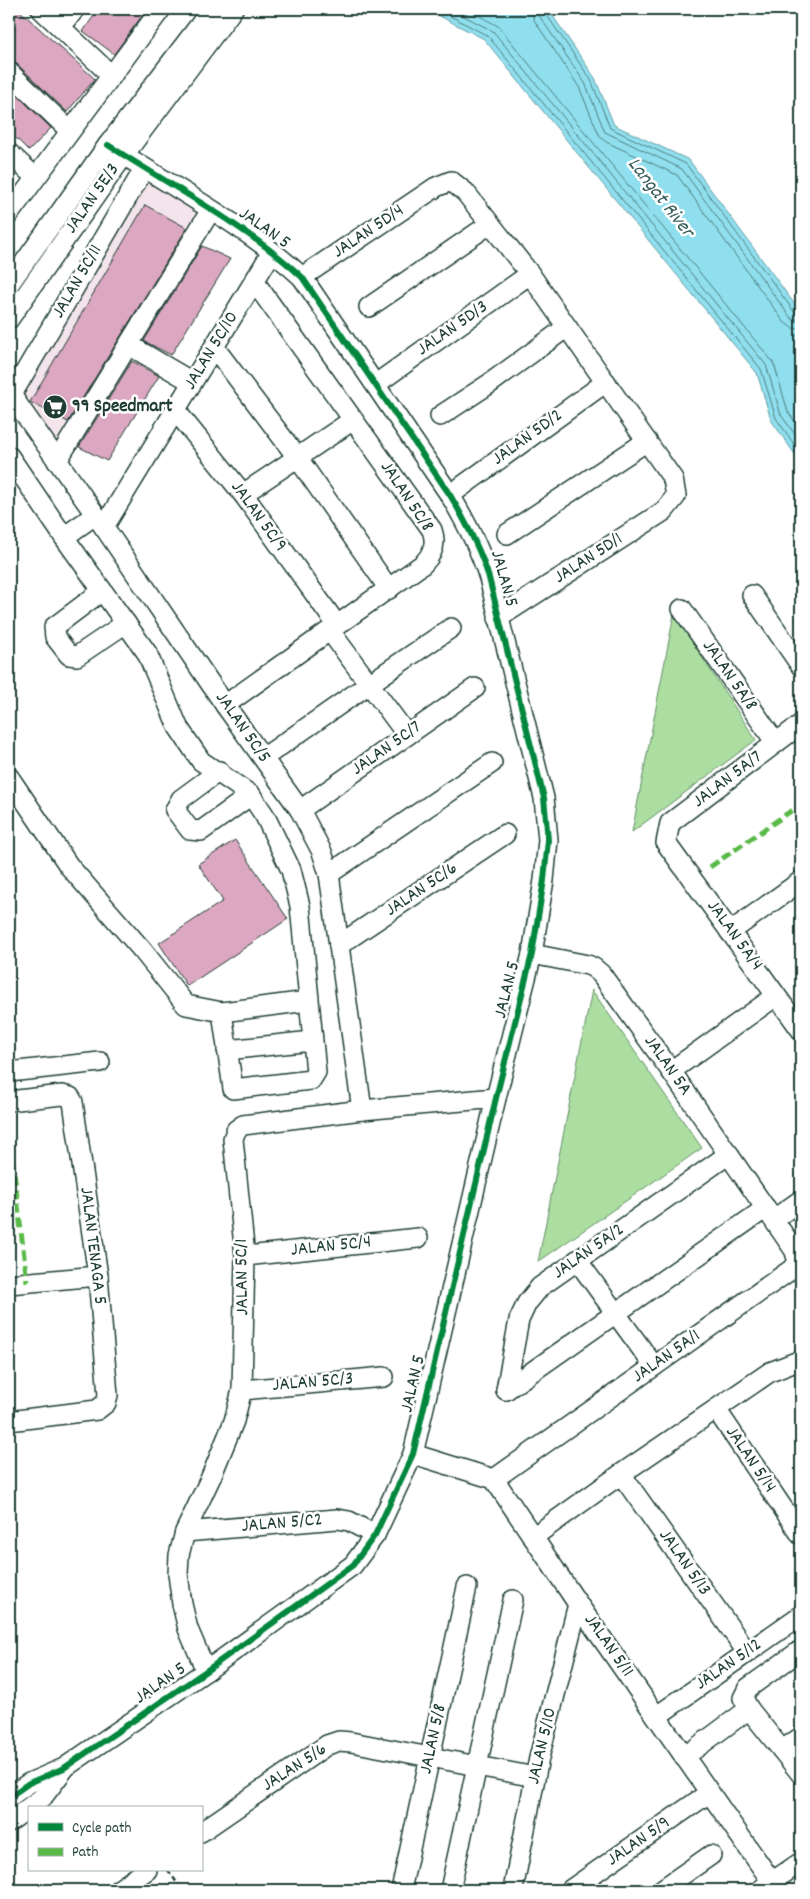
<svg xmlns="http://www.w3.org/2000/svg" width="810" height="1899" font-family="Dekko,sans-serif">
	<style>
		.built { fill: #f4e5ec }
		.green { fill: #abdea0; stroke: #658e6a }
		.water { fill: #90dfee; stroke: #639ea4 }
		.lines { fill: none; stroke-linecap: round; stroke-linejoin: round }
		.shore { stroke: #4c7e7e; stroke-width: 1 }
		.building { fill: #dca7c0; stroke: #1f3d34 }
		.minor-casing { stroke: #1f3d34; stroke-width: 22 }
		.path { stroke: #1f3d34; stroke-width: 2.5; stroke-dasharray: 5 4; stroke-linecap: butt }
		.minor { stroke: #fff; stroke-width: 19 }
		.quiet { stroke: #58b947; stroke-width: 5; stroke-dasharray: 10 5; stroke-linecap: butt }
		.cycleway-casing { stroke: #fff; stroke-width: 9 }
		.cycleway { stroke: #00873e; stroke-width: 6 }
		.labels { text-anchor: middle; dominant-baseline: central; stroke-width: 5; stroke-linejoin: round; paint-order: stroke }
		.street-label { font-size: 19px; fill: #1f3d34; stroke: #fff }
		.poi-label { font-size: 19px; font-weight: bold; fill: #1f3d34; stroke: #fff; text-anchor: start }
		.water-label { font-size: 20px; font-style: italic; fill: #365d59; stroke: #fff }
	</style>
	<rect width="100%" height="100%" fill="#fff"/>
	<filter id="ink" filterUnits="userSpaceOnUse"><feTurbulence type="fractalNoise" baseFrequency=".02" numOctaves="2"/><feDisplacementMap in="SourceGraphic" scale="10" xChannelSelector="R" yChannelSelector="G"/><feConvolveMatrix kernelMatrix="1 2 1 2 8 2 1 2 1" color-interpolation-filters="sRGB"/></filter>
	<g filter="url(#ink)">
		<polygon class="built" points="147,177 205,214 60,450 21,393"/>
		<g class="green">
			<polygon points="674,614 756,740 632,832"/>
			<polygon points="592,990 702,1148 538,1262"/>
		</g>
		<polygon class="water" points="426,9 548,9 595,78 614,125 689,160 801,313 801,463 771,420 757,373 484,39"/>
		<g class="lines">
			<g class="shore">
				<polyline points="437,9 488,36 761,369 776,418 801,454"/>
				<polyline points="450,9 493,31 766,365 781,415 801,443"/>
				<polyline points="467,9 498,26 772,361 775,367 788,412 801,430"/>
				<polyline points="531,9 534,20 579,87 600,137 606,142 677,175 784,322 792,328 801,329"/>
				<polyline points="538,9 540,17 585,83 605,132 682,169 790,317 795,321 801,322"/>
				<polyline points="545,9 546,14 591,80 610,128 686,164 795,313 801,316"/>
			</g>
		</g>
		<g class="building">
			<polygon points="9,9 18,9 95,79 67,112 17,64 9,61"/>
			<polygon points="99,9 147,9 114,54 83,31"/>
			<polygon points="9,87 51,128 29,151 9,131"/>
			<polygon points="145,205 187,228 68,422 30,402"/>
			<polygon points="202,246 230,259 171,355 144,341"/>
			<polygon points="132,361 159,376 107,461 79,447"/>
			<polygon points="235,840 288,919 187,986 159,943 223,901 198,864"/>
		</g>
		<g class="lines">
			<defs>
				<g id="minor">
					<polyline points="41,9 112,76"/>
					<polyline points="61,27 75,9"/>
					<polyline points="9,72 70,131"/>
					<polyline points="9,153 35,177"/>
					<polyline points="9,214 161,9"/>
					<polyline points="302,277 436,187 451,181 465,192 530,274 673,479 676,496 664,511 498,618"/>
					<polyline points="9,284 108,145 212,9"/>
					<polyline points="369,307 490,224"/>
					<polyline points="9,319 124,155 233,9"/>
					<polyline points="129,345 192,382"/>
					<polyline points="214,347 297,457 389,589"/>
					<polyline points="376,384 530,274"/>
					<polyline points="9,392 104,527 225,705 300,810 322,852 329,874 362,1110"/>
					<polyline points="11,396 144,169"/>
					<polyline points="176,411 243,494 337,625"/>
					<polyline points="440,416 489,384 567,327"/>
					<polyline points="9,456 64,537 147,653 178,727 201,761 251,795 265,816 291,870 300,906 316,1072 311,1080 233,1089 222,1012"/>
					<polyline points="57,461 211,210"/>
					<polyline points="243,494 353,420"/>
					<polyline points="450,495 606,382"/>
					<polyline points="104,527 272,252"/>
					<polyline points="507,534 647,441"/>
					<polyline points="64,537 95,515"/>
					<polyline points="102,591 54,627 55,637 69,655 77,656 126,623"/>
					<polyline points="752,595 801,666"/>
					<polyline points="682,609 776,743"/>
					<polyline points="330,631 407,735"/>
					<path d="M 225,705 L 423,564 C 433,554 437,544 432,530 L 254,281"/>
					<polyline points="801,724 670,823 666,843 801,1030"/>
					<polyline points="263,758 369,684 451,628"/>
					<polyline points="219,771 181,799 175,810 190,830 201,831 251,795"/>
					<polyline points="9,777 69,866 143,951 186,1005 222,1012 308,1001"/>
					<polyline points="300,810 475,688"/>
					<polyline points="329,874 492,763"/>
					<polyline points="730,932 801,881"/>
					<polyline points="339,945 505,834"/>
					<polyline points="227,1050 312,1041"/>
					<polyline points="671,1071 776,996"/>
					<polyline points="9,1072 100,1062"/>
					<polyline points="9,1101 62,1095 70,1097 73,1102 98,1276 108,1395 106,1403 97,1410 9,1421"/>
					<polyline points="774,1219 801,1200"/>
					<polyline points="245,1256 418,1238"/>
					<polyline points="577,1260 654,1366"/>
					<polyline points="9,1284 98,1276"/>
					<polyline points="242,1390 384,1377"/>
					<polyline points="506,1390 519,1320 527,1303 540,1287 729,1154"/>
					<polyline points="506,1390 766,1208"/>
					<polyline points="716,1409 801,1535"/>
					<polyline points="413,1454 494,1479 578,1604 772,1882"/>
					<polyline points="621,1474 747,1652"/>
					<polyline points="494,1479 792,1269 797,1261 795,1251 671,1071 601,974 594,968 588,965 532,954"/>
					<polyline points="185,1532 337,1519 349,1521 375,1535"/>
					<polyline points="533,1537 621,1474 770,1372 801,1360"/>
					<polyline points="801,1650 748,1688 743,1698 749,1709 801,1774"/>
					<polyline points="206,1671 188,1629 182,1604 178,1574 179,1555 185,1532 211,1477 234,1421 242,1390 245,1256 233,1139 236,1130 243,1125 362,1110 496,1098"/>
					<polyline points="657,1716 801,1615"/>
					<polyline points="782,1750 801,1737"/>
					<polyline points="684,1757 749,1709"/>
					<path d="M 9,1797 L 29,1783 L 64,1768 L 206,1671 L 353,1565 L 375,1535 L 413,1454 L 496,1098 L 532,954 L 544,880 L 548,840 L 544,798 L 489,578 C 480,548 466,522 450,495 L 302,277 C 247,226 171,186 108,145"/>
					<polyline points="9,1822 42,1798 64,1769"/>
					<polyline points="201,1832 327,1745 339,1741 351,1742 535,1777"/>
					<polyline points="118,1890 147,1870"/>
					<polyline points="401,1890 467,1587"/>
					<polyline points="450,1890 513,1600"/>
					<polyline points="513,1890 539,1758 578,1604"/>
					<polyline points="570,1890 709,1793"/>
					<polyline points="661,1890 711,1855"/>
					<polyline points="760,1890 801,1862"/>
				</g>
			</defs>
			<use href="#minor" class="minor-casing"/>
			<polyline class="path" points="168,1870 182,1890"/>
			<use href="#minor" class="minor"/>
			<g class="quiet">
				<polyline points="710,867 801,804"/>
				<polyline points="9,1129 27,1282"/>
			</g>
			<defs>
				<path id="cycleway" d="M 9,1797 L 29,1783 L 64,1768 L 206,1671 L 353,1565 L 375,1535 L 413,1454 L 496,1098 L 532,954 L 544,880 L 548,840 L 544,798 L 489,578 C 480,548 466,522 450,495 L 302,277 C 247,226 171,186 108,145"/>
			</defs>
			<use href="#cycleway" class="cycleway-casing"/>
			<use href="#cycleway" class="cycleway"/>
		</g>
	</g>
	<defs>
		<symbol id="supermarket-disc" viewBox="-11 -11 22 22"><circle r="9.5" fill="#1f3d34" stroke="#fff"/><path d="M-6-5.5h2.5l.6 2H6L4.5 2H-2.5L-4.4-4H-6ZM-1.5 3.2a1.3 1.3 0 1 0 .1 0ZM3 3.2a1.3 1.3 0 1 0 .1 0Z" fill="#fff"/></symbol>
	</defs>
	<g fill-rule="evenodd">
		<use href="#supermarket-disc" x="41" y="393" width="28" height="28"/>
	</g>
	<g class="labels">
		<g class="street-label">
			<text transform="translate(93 199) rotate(-55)">JALAN 5E/3</text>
			<text transform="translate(264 229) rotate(35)">JALAN 5</text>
			<text transform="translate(369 232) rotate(-34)">JALAN 5D/4</text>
			<text transform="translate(78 282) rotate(-60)">JALAN 5C/11</text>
			<text transform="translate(453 329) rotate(-35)">JALAN 5D/3</text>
			<text transform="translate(212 351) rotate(-59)">JALAN 5C/10</text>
			<text transform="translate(528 438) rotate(-36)">JALAN 5D/2</text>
			<text transform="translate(406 497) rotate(56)">JALAN 5C/8</text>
			<text transform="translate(258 517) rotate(54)">JALAN 5C/9</text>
			<text transform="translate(589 559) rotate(-33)">JALAN 5D/1</text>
			<text transform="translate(503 579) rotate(74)">JALAN 5</text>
			<text transform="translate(729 676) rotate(55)">JALAN 5A/8</text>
			<text transform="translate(242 728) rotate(55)">JALAN 5C/5</text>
			<text transform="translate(387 749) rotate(-35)">JALAN 5C/7</text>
			<text transform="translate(728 780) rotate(-37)">JALAN 5A/7</text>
			<text transform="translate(422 890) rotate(-34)">JALAN 5C/6</text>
			<text transform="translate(734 936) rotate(54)">JALAN 5A/4</text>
			<text transform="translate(508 990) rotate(-76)">JALAN 5</text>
			<text transform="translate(667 1066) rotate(55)">JALAN 5A</text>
			<text transform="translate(92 1246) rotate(83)">JALAN TENAGA 5</text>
			<text transform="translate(331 1247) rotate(-6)">JALAN 5C/4</text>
			<text transform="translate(589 1252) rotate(-35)">JALAN 5A/2</text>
			<text transform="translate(243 1277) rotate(-91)">JALAN 5C/1</text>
			<text transform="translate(667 1357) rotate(-35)">JALAN 5A/1</text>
			<text transform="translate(313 1383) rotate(-5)">JALAN 5C/3</text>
			<text transform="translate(414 1384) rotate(-77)">JALAN 5</text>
			<text transform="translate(750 1460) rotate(56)">JALAN 5/14</text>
			<text transform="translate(282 1524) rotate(-5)">JALAN 5/C2</text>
			<text transform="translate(684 1563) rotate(55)">JALAN 5/13</text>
			<text transform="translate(608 1646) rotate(55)">JALAN 5/11</text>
			<text transform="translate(729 1665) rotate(-35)">JALAN 5/12</text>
			<text transform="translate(161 1684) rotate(-35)">JALAN 5</text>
			<text transform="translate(434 1739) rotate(-78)">JALAN 5/8</text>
			<text transform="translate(543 1746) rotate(-77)">JALAN 5/10</text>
			<text transform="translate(295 1768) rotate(-33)">JALAN 5/6</text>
			<text transform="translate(639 1842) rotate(-35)">JALAN 5/9</text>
		</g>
		<g class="poi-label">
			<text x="72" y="407">99 Speedmart</text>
		</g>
		<g class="water-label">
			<text transform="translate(660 198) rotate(52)">Langat River</text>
		</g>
	</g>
	<rect width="810" height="1899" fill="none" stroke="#fff" stroke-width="30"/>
	<rect x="15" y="15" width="780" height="1869" fill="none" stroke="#1f3d34" stroke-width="2" filter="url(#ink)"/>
	<rect x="28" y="1806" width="175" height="65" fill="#ffffff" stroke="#a5b1ae"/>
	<rect x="38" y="1823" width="25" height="8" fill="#00873e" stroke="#a5b1ae"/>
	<text x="72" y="1832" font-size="15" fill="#1f3d34">Cycle path</text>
	<rect x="38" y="1848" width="25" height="8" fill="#58b947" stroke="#a5b1ae"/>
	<text x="72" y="1856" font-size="15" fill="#1f3d34">Path</text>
</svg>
